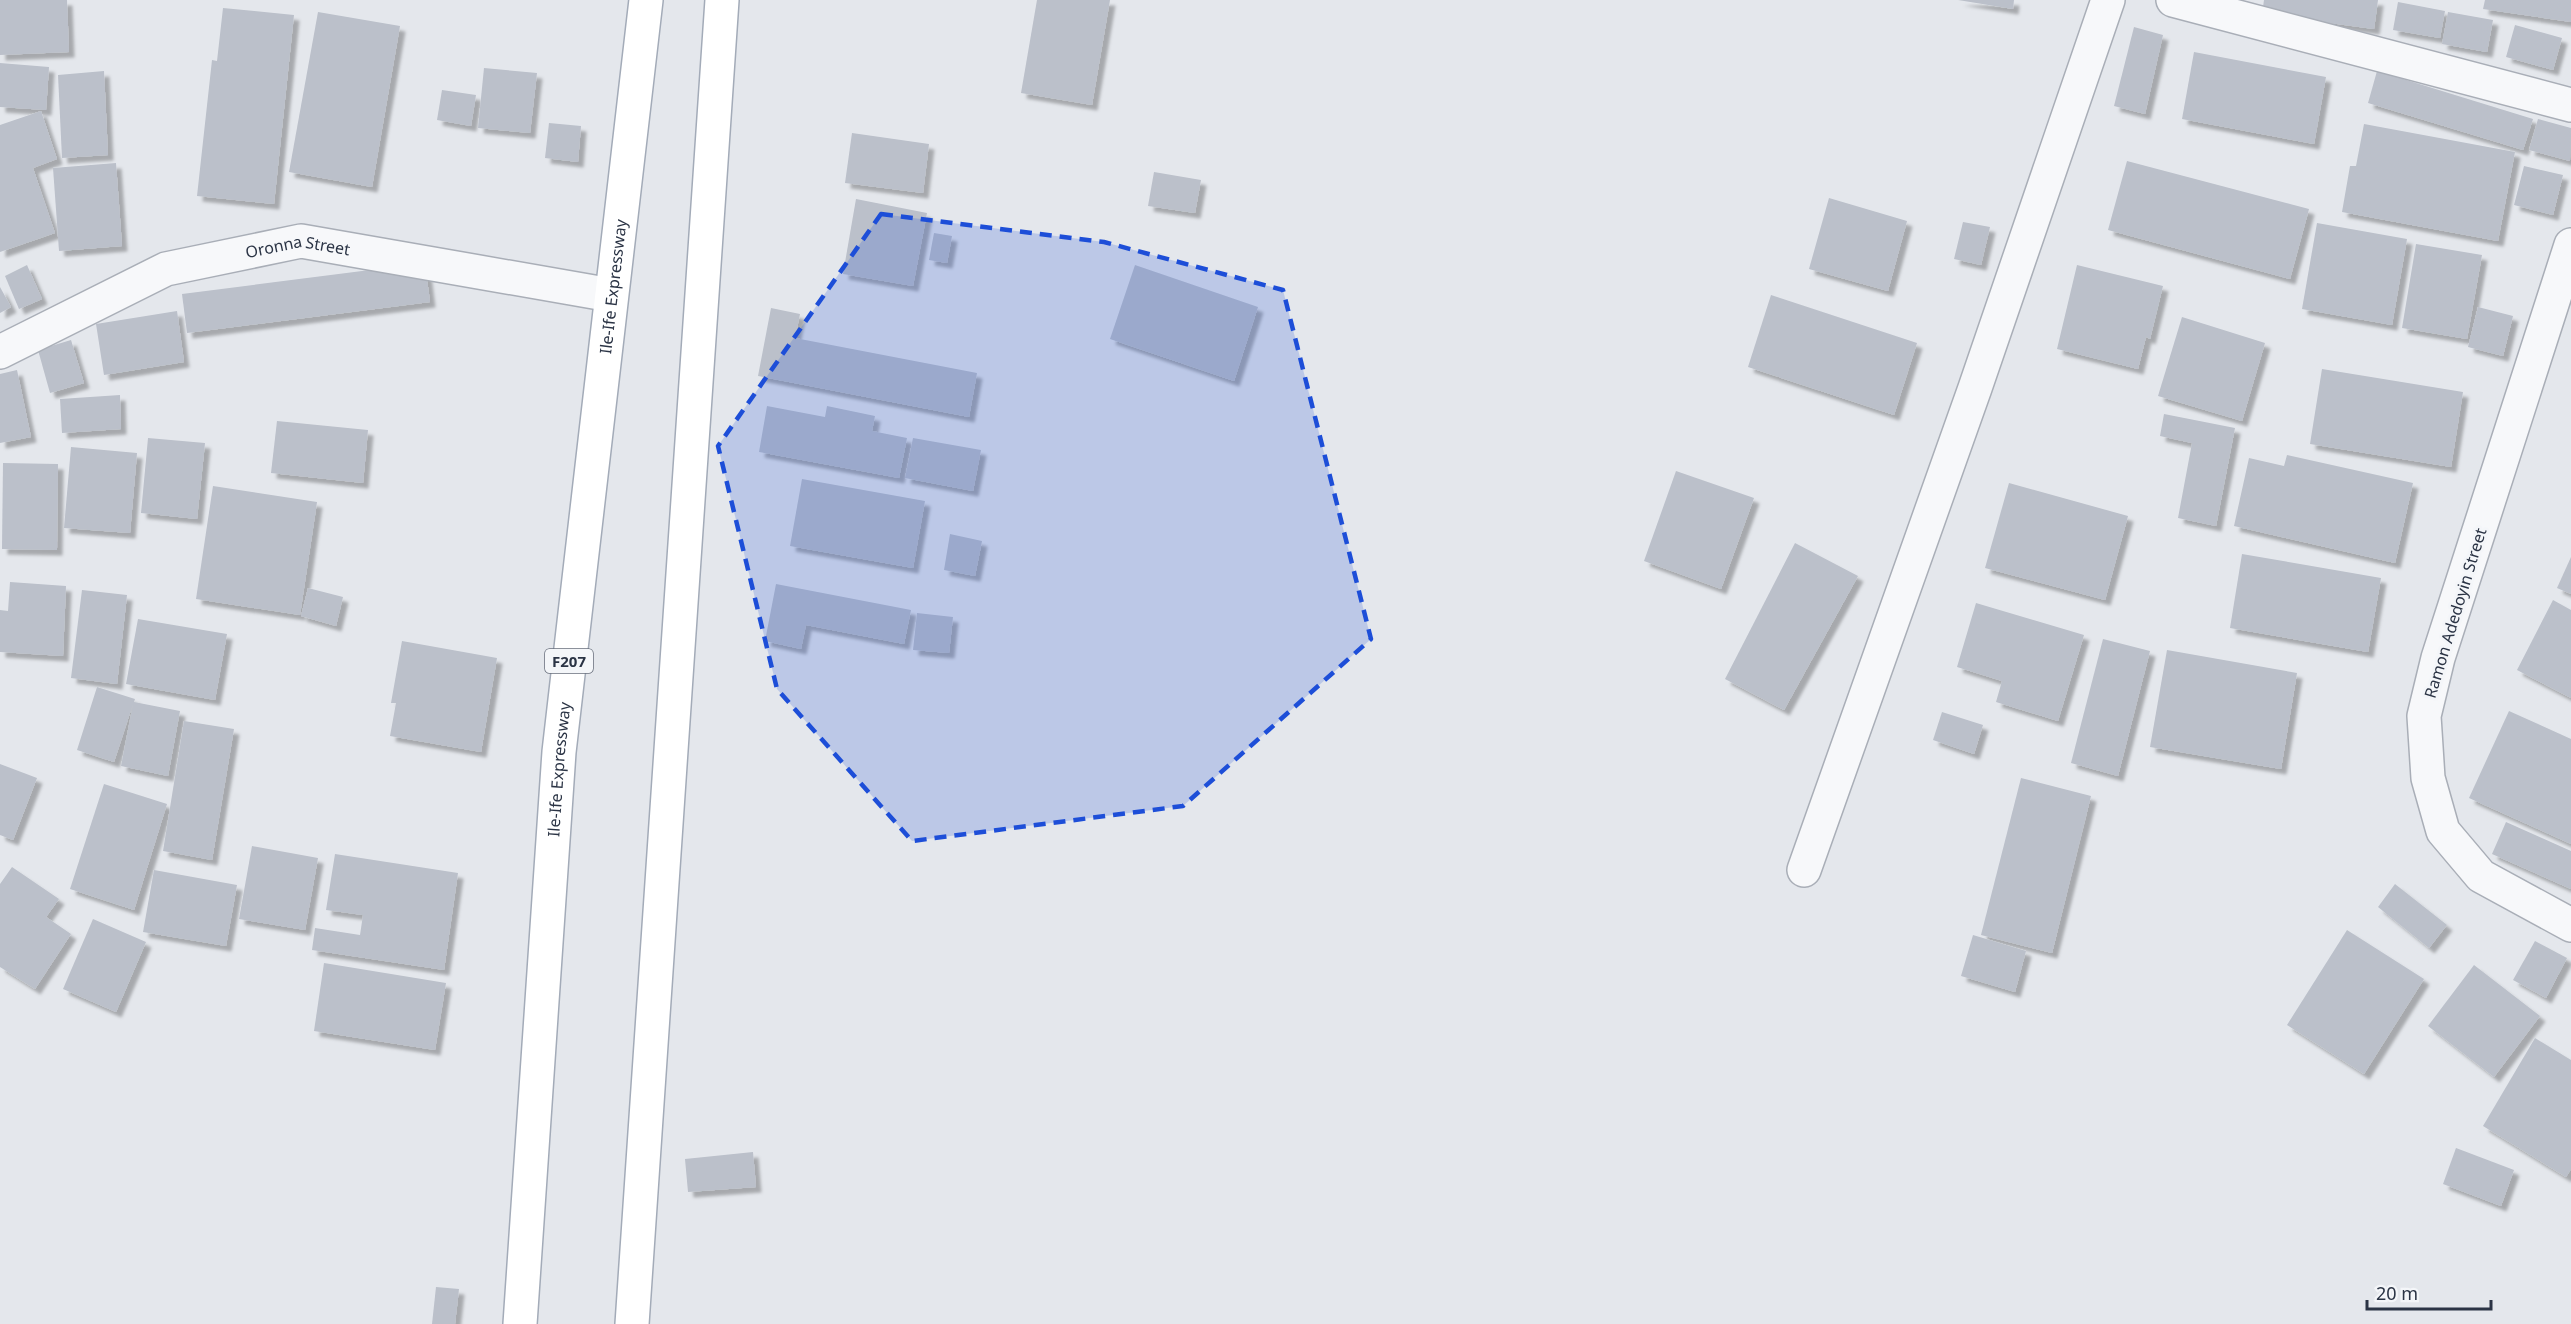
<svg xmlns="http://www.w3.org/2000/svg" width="2571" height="1324" font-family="'Noto Sans',sans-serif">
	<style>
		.building { fill: #bbc0ca; filter: url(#shadow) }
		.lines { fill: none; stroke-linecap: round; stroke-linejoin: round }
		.street-casing { stroke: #a9aeb7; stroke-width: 36 }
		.primary-casing { stroke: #a3abb8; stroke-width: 36 }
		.street { stroke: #f7f8fa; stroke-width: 33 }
		.primary { stroke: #fff; stroke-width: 33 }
		.marked { fill: #1d4ed8; fill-opacity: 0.2; stroke: #1d4ed8; stroke-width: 4.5; stroke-dasharray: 12 8; stroke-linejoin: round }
		.labels { text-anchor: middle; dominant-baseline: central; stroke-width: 6; stroke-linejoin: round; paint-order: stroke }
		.shield { fill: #f4f6f9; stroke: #676e7b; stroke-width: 1.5 }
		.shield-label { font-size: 15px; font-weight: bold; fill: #2b3445 }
		.street-label { font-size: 16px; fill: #2b3445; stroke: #f4f6f9 }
	</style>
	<defs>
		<filter id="shadow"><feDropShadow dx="5.5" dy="5.5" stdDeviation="1.5" flood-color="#0004"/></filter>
	</defs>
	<rect width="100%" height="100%" fill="#e4e7ec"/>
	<g class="building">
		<polygon points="0,0 67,0 69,52 0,55"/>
		<polygon points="1037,0 1110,0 1092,105 1021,93"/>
		<polygon points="1958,0 2014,0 2013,9"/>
		<polygon points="2264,0 2378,0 2374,29 2262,14"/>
		<polygon points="2485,0 2571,0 2571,22 2483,9"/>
		<polygon points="2398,2 2445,11 2440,38 2393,30"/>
		<polygon points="223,8 294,15 274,204 197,196 212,60 217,61"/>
		<polygon points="318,12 400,26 372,187 289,172"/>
		<polygon points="2448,12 2493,20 2487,52 2442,44"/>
		<polygon points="2515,25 2562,38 2553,70 2506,57"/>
		<polygon points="2134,27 2163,35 2145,114 2114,106"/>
		<polygon points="2194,52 2326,77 2314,144 2182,119"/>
		<polygon points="0,63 49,67 46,110 0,107"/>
		<polygon points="484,68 537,73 530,133 478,128"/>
		<polygon points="104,71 108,155 62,158 58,75"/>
		<polygon points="2377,71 2533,119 2523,150 2368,103"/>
		<polygon points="442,90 476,95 471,126 437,120"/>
		<polygon points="41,111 57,159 33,168 55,233 0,252 0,125"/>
		<polygon points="2538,119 2571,128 2570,161 2529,150"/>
		<polygon points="549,123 581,126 578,162 545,158"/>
		<polygon points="2364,124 2515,152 2498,241 2342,212 2350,166 2356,166"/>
		<polygon points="852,133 929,144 923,193 845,183"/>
		<polygon points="2127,161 2309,209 2290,279 2108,230"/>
		<polygon points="116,163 122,246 59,251 53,168"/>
		<polygon points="2524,166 2563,175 2553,215 2514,205"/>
		<polygon points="1154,172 1201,180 1195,213 1148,206"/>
		<polygon points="1829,198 1907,221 1888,291 1809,269"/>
		<polygon points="856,199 927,213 913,286 843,274"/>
		<polygon points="1963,222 1990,227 1981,265 1954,259"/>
		<polygon points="2317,223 2407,239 2392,325 2302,309"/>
		<polygon points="934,233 952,236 947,263 929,260"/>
		<polygon points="2416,244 2482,255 2467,339 2402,328"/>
		<polygon points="425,263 430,302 187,333 182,294"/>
		<polygon points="27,265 42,299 19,309 5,276"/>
		<polygon points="1135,265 1258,307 1234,381 1110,339"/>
		<polygon points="2077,265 2163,286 2150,339 2146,337 2138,369 2057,349"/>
		<polygon points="0,287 11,307 0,313"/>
		<polygon points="1771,295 1917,343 1894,415 1748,367"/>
		<polygon points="2478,307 2513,316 2503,356 2468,347"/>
		<polygon points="771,308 800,314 795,338 977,373 969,417 758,376"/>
		<polygon points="177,311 184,362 104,375 96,324"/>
		<polygon points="2182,317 2265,343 2242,421 2158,396"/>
		<polygon points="71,340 84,383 50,393 38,350"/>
		<polygon points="2322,369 2463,392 2451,467 2310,444"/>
		<polygon points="17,370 31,437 0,443 0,374"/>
		<polygon points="120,395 121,429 62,433 60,399"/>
		<polygon points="767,406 825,417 827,406 875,416 872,431 907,438 899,478 759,452"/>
		<polygon points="2164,414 2235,428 2216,526 2178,518 2192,443 2160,436"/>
		<polygon points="277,421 368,430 363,483 271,473"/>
		<polygon points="148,438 205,443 197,519 141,513"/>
		<polygon points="913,438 981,450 973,491 905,478"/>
		<polygon points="71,447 137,453 130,533 64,528"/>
		<polygon points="2287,455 2413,483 2395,563 2234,526 2249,458 2284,466"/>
		<polygon points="3,463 58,464 57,550 2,549"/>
		<polygon points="1676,471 1754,498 1721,589 1644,561"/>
		<polygon points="802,479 925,501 913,568 790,546"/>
		<polygon points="2009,483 2128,516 2105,600 1985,568"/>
		<polygon points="213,486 317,502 300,615 196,599"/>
		<polygon points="950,534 982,541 975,576 944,570"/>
		<polygon points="1795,543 1858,576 1784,710 1725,679"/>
		<polygon points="2242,554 2381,578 2368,652 2230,628"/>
		<polygon points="2571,557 2571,594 2557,588"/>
		<polygon points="10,582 66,586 63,656 0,652 0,610 8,611"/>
		<polygon points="776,584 911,610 904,644 806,625 801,649 765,641"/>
		<polygon points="308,588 343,597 336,626 301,616"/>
		<polygon points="82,590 127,595 117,684 71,678"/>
		<polygon points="2553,600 2571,610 2571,698 2517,670"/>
		<polygon points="1976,603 2084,635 2058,721 1996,702 2002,681 1957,667"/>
		<polygon points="917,613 953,617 949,653 913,650"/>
		<polygon points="138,619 227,634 215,700 126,684"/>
		<polygon points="2103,639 2150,651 2118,776 2071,763"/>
		<polygon points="402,641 497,658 481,752 390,736 396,703 391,703"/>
		<polygon points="2167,650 2297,673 2281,769 2150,747"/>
		<polygon points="97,687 135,699 134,702 180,711 168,776 121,766 133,704 114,762 77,750"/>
		<polygon points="2509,711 2571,739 2571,844 2469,798"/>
		<polygon points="1942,712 1983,725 1974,754 1933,740"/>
		<polygon points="184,721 234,729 212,860 163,851"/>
		<polygon points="0,764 37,778 13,840 0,835"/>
		<polygon points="2021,778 2091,796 2052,953 1981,935"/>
		<polygon points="104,784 167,804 134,910 70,889"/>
		<polygon points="2506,822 2571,851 2571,889 2492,854"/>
		<polygon points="252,846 318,858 305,930 239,919"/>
		<polygon points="335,854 458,873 444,970 312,950 315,928 360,935 363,915 326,910"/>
		<polygon points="12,867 59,899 46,917 71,934 35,989 0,967 0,884"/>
		<polygon points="154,870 237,885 226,946 143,932"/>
		<polygon points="2395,884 2447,925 2429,948 2378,907"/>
		<polygon points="93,919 146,942 116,1012 63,989"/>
		<polygon points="2347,930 2424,979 2364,1074 2287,1025"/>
		<polygon points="1973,935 2026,951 2015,992 1961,976"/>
		<polygon points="2535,941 2567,958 2546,998 2513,980"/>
		<polygon points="324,963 446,983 435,1050 314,1031"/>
		<polygon points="2474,965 2540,1016 2494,1077 2428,1026"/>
		<polygon points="2535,1038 2571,1060 2571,1169 2566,1177 2483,1126"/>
		<polygon points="2456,1148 2514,1170 2501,1206 2443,1184"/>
		<polygon points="753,1152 756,1187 688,1192 685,1159"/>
		<polygon points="436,1287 459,1289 455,1324 432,1324"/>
	</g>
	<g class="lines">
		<defs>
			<g id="street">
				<polyline points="2173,0 2571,105"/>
				<polyline points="2571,245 2438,658 2424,716 2428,778 2443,831 2481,876 2571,925"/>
				<path id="s1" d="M 0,352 L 166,269 L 301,241 L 611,295"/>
				<polyline points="1804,870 1975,388 2108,0"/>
			</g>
			<g id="primary">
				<path id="s2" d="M 520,1324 L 559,752 L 646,0"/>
				<polyline points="632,1324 722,0"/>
			</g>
		</defs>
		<use href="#street" class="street-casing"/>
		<use href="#primary" class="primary-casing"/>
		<use href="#street" class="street"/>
		<use href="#primary" class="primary"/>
	</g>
	<path class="marked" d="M 881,214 L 1104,242 L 1283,290 L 1371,639 L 1183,806 L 912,841 L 777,689 L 718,446 Z"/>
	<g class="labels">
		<rect class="shield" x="545" y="649" width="48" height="24" rx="4.5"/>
		<g class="shield-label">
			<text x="569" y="661">F207</text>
		</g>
		<g class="street-label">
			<text stroke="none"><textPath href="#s1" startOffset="320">Oronna Street</textPath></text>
			<text stroke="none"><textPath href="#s2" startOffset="1042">Ile-Ife Expressway</textPath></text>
			<text transform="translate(2455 613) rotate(-73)">Ramon Adedoyin Street</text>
			<text stroke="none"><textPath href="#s2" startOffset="556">Ile-Ife Expressway</textPath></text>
		</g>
	</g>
	<path d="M2367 1300v9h124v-9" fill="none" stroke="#2b3445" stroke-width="3"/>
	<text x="2376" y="1300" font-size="18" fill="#2b3445" stroke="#f4f6f9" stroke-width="4.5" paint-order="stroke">20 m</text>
</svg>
